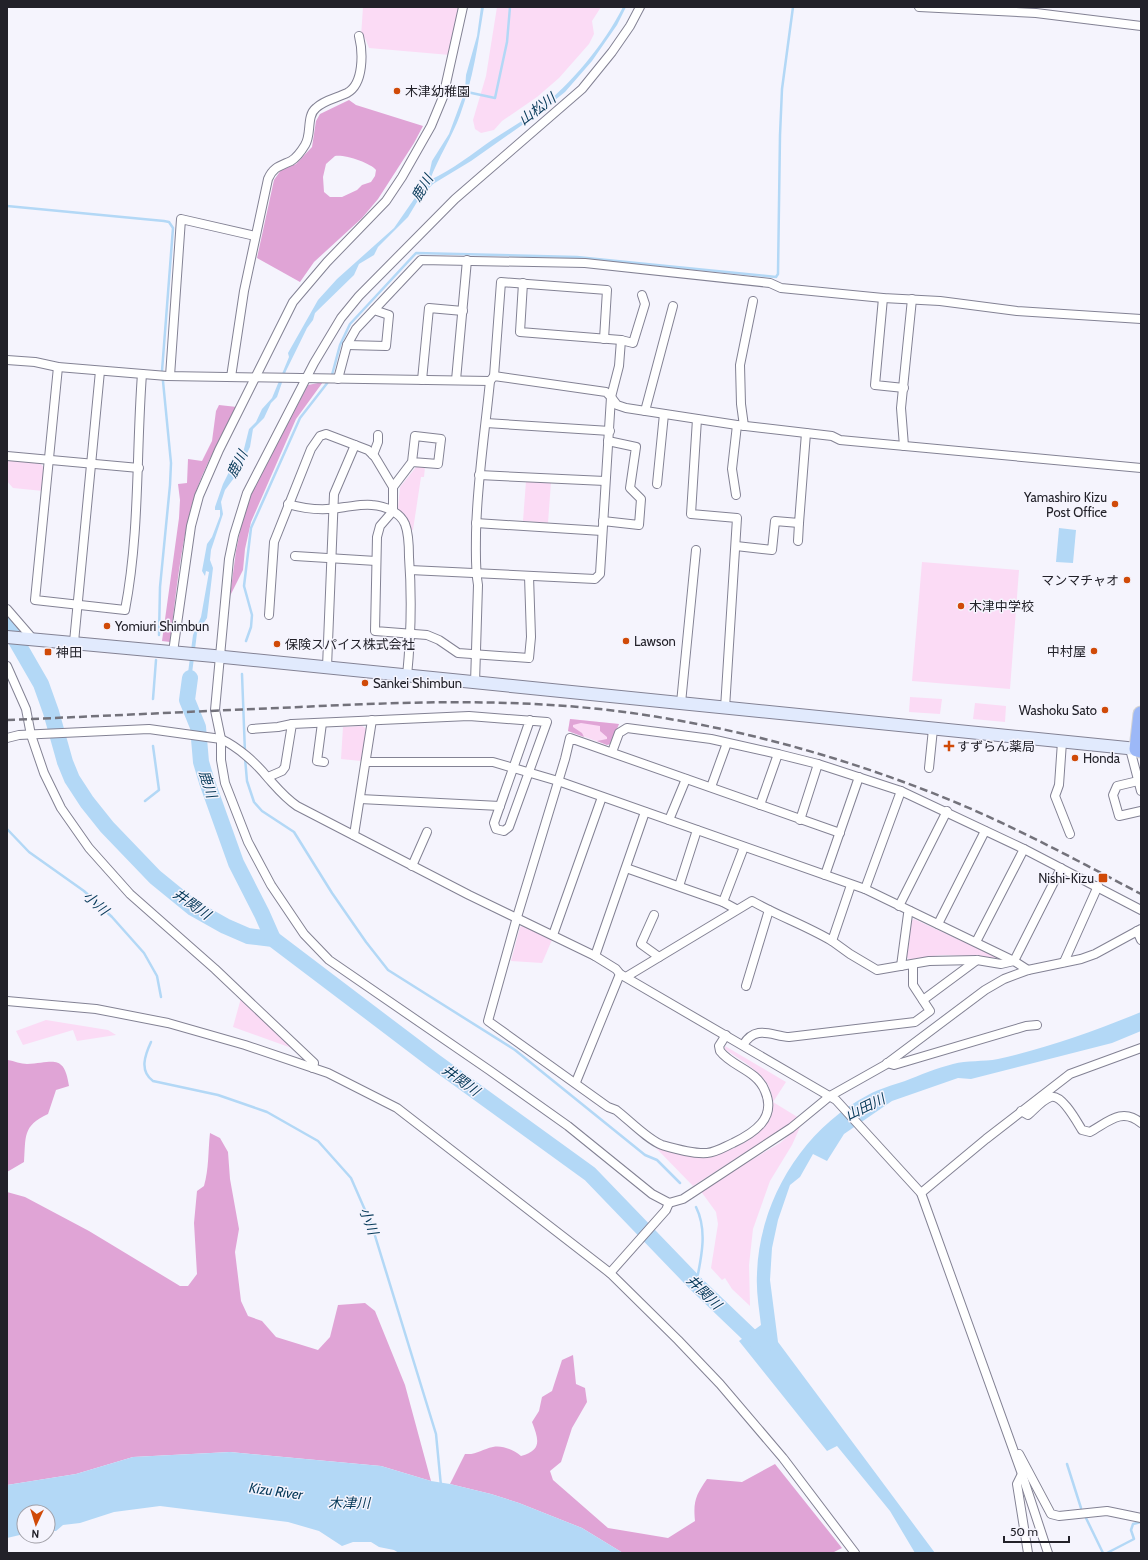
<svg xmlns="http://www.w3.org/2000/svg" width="1148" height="1560" font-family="Cabin,'Noto Sans JP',sans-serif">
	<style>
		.green { fill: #fbdbf5 }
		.forest { fill: #e0a4d6; fill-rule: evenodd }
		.water { fill: #b3d8f6 }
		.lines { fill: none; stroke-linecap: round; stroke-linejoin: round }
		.stream { stroke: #b3d8f6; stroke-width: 2.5 }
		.river { stroke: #b3d8f6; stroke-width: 16 }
		.street-casing { stroke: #838294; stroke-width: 10 }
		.secondary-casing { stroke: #838294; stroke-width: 14 }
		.highway-casing { stroke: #d3d3d4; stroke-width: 17 }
		.street { stroke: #fff; stroke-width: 8 }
		.secondary { stroke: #e1eafd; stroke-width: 12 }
		.highway { stroke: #9cb8f7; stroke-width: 15 }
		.rail { stroke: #73727b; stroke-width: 2.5; stroke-dasharray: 8 4; stroke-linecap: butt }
		.poi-dot { fill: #d04a08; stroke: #f5f4fd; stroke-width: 1.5 }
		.labels { text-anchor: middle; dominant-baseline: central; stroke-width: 3; stroke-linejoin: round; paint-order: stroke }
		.poi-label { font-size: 13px; fill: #222129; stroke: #f5f4fd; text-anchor: start }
		.water-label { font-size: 14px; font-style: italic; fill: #063959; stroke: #f5f4fd }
	</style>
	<rect width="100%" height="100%" fill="#f5f4fd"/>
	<g class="green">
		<polygon points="363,7 460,7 450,55 369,48 365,38 361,37"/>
		<polygon points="497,7 601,7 592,21 594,34 589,44 559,78 537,97 502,121 494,130 481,133 475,129 473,120 486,76"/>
		<polygon points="7,460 40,463 45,469 43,491 13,488 7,481"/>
		<polygon points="416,467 425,467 424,477 421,477 413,530 410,530 398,508 400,487"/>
		<polygon points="526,481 551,482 548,523 523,521"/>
		<polygon points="922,562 1019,570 1010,689 912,681"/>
		<polygon points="910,697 942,699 940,714 909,712"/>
		<polygon points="975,703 1006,706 1005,722 973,719"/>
		<polygon points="570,719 619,724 607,745 568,731"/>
		<polygon points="362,726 367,729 361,761 341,759 343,727"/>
		<path d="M 914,919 L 999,958 L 1000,961 C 972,956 938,951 911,961 L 906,957 L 910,921 Z"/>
		<polygon points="524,925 552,940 542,963 511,961 520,927"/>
		<polygon points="241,998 300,1051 233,1027"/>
		<polygon points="46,1020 108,1030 116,1035 77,1041 73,1030 23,1045 16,1031"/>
		<path d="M 725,1046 L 786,1082 L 773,1102 L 799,1118 L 693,1186 L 656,1148 C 669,1151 686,1157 700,1157 C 714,1156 726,1152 738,1146 C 763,1133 782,1117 769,1087 C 762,1071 738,1059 725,1049 Z"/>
		<polygon points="801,1125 792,1145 770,1181 753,1229 749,1265 750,1306 732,1289 725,1278 722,1280 711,1268 718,1224 716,1212 700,1190 780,1143"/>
	</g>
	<g class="forest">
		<path d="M 349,100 L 356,105 L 423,126 L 414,143 L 378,199 L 362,218 L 314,262 L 300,282 L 257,258 L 274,180 L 281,170 L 296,164 L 312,147 L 316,121 L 320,114 ZM 335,156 C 344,154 371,163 376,170 L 375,176 L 371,182 L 362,185 L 357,190 L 342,197 L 330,197 L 324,192 L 323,177 L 326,164 Z"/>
		<polygon points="323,382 296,419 251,522 245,549 243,570 230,596 236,551 244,512 252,492 308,385"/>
		<path d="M 219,405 L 237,407 C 221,437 203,468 193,501 C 180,547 176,595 170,642 L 162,641 L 179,518 L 180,500 L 178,484 L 187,483 L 188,459 L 202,461 L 212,441 L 216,411 Z"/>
		<polygon points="570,719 619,724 611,744 607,745 597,741 607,739 607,737 600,731 600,726 581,723 573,725 573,727 582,733 584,737 568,731"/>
		<path d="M 8,1060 C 14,1061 21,1064 27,1064 C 53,1063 64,1053 69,1086 L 56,1090 L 48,1114 C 22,1126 26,1137 24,1162 L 7,1172 Z"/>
		<path d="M 210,1133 L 220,1138 L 228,1152 L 230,1179 L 239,1229 L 235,1252 L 241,1301 L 248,1316 L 262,1321 L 276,1337 L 318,1350 L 330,1337 L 338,1305 L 365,1303 L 375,1311 L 405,1385 L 431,1481 L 381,1466 L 230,1452 L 133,1457 L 76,1474 L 7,1485 L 7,1192 L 25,1197 L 89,1231 L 180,1286 L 188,1286 L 197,1274 L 194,1223 L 197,1191 L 204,1186 C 209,1169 208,1151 210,1133 Z"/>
		<path d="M 573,1355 L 576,1384 L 585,1388 L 587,1402 L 572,1428 L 561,1462 L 550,1471 L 553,1480 L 608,1528 L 668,1538 L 695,1521 C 693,1501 696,1495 707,1479 L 742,1482 L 775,1464 L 842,1548 L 832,1553 L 623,1553 L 582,1528 L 519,1503 L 491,1494 L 450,1484 L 465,1454 C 477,1455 482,1449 493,1447 C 502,1445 514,1450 521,1456 C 542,1450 539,1440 532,1422 L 539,1411 L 542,1397 L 552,1391 L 562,1360 Z"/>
	</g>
	<g class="water">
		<path d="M 481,7 L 484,7 C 478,44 473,80 460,115 C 452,137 438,158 430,180 C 452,170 472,154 492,140 C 507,130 523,121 538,110 C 572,83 603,46 623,7 L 626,7 L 617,25 L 592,61 L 565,92 L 535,116 L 471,161 L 433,184 L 420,197 L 408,217 L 378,247 L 374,255 L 359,264 L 354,275 L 315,313 L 313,320 L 307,328 L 286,371 L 277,397 L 271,403 L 264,418 L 253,429 L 250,447 L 237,474 L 225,490 L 221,502 L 223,514 L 211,550 L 210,560 L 213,568 L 207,618 L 197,633 L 190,690 L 187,700 L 186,688 L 193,635 L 201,617 L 209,572 L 206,571 L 205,576 L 202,571 L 207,544 L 212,537 L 220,516 L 220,510 L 215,510 L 215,507 L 223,484 L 234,462 L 237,463 L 242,457 L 249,429 L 256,422 L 262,409 L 272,398 L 289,357 L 288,353 L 318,300 L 337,279 L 394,228 L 428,179 L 432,161 L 449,134 L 465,91 L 466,75 L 477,36 Z"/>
		<polygon points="1059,528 1076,530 1073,563 1056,562"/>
		<path d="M 1141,1012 L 1141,1031 L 1112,1043 L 971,1079 L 958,1078 L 892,1101 L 844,1134 L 827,1161 L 813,1154 L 800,1177 L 790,1185 L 778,1220 L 772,1248 L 770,1280 L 778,1342 L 935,1553 L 915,1553 L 890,1511 L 837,1446 L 827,1451 L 739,1341 L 761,1325 C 759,1308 756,1291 757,1274 C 759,1201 803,1129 868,1095 C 879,1089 893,1085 905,1081 C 920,1075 937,1068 953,1064 C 967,1060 983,1062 998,1059 C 1047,1048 1095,1031 1141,1012 Z"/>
		<polygon points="230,1452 381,1466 431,1481 450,1484 491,1494 519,1503 582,1528 623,1553 399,1553 394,1550 379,1547 371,1542 353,1542 342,1546 319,1531 288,1522 160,1506 114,1512 80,1523 63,1525 56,1531 48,1531 48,1512 24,1512 24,1534 7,1538 7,1485 76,1474 133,1457"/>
	</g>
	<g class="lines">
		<g class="stream">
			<polyline points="467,92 495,98 507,42 510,7"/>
			<polyline points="7,206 164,221 169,222 173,228 162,371 171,463 170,485 160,587 159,635"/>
			<polyline points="332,375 340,345 350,324 416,253 577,257 776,277 778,274 780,135 782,89 793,7"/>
			<polyline points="246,641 251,627 252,615 244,586 251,528 300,418 328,382"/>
			<polyline points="242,674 245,753"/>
			<polyline points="153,699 156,660"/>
			<polyline points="245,758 247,781 254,802 262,811 294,832 332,893 366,942 388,970 515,1050 645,1155 657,1160 680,1183"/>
			<polyline points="145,801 159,790 153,746"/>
			<polyline points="7,829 29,852 84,891 112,917 144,953 157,976 161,997"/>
			<path d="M 151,1042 C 145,1055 139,1071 153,1081 L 218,1095 L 267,1112 L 318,1141 L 351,1178 L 372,1226 L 436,1434 L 441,1486"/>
			<path d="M 696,1284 C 701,1259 708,1231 696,1207"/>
			<polyline points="1067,1464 1081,1508"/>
			<polyline points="1085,1516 1103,1553"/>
			<polyline points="1107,1553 1134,1539 1131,1530 1133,1524 1141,1522"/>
		</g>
		<g class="river">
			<polyline points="7,625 41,684 51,712 65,762 72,779 87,802 107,827 155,877 193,908 225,926 248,936 273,939 434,1061 590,1174 696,1284 763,1348"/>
			<polyline points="190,678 187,700 198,727 201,762 207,782 236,863 262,914 273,939"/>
		</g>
		<defs>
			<g id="street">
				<polyline points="640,7 630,26 612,52 582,89 455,199 359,296 341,318 314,363 247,493 234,535 229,559 215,710 221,739 221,760 225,783 248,842 271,885 304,934 329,960 489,1070 568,1126 652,1194 669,1203 683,1199 791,1128 830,1096 885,1065 985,990 1004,979 1028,970 1081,959 1095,954 1141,929"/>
				<polyline points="919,7 1036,13 1141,26"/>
				<polyline points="523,283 520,332 621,340 633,343 645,304 642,295"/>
				<polyline points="883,298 875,385 904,388"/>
				<polyline points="347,345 386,346 389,315 374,310"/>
				<polyline points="7,360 35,362 58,367 167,376 490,381"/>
				<path d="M 58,367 L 35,600 L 125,610 C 140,532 136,453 142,374"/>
				<polyline points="170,376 181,219 255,236"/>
				<polyline points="494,376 501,282 607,290 604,339"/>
				<path d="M 231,377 L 244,291 L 268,179 C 273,167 280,166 291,161 C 296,158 302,150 305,145 C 312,134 306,116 316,108 C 324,100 337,98 347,93 C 364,84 363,52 359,36"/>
				<polyline points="338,379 347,345 356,329 421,260 585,263 770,283 781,288 883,298 940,301 1017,311 1141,319"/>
				<polyline points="422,380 429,308 463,311"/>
				<polyline points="456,380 467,260"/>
				<polyline points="645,411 673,306"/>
				<polyline points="697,419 691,514 737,518 725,708"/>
				<polyline points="486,423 610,431"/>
				<polyline points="744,426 741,404 740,365 753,301"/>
				<polyline points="904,446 901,408 912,299"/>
				<polyline points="373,455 378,442 378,435"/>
				<polyline points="7,456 139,468"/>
				<polyline points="412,462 415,436 441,439 438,464 412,462 393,487 393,511 380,526 377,537 375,631 427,635 439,640 458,653 529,658 531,637 529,576"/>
				<polyline points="479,475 605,481"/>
				<polyline points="657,484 664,414"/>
				<polyline points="736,495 732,469 737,425"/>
				<path d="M 288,504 C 308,510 325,511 345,507 C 354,506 363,504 372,505 C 385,506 400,512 405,524 C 409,534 409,546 409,557 C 412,597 411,636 407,676"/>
				<polyline points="603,521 639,525 641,499 630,488 636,447 608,441"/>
				<polyline points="476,523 602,531"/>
				<polyline points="798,541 799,523"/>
				<polyline points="736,546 772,550 775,521 799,523 806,433"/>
				<polyline points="295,556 376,561"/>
				<polyline points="410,570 595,579 600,574 611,397 619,366 621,340"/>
				<polyline points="7,609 33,639"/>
				<polyline points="269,615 274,542 311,449 320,436 326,434 368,450 375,457 393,487"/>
				<polyline points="74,642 100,371"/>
				<polyline points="173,652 191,526 199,496 219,450 293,302 327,262 386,201 402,177 431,126 443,97 463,7"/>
				<polyline points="7,666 26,709 31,735 44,773 61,808 89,848 130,894 215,969 314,1063 313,1068"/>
				<polyline points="327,667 334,494 355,445"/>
				<path d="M 475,683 L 478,585 C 475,568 476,551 476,533 C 477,482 485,432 490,381 L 494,376 L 606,392 L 611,397 L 617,405 L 626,408 L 737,425 L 832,436 L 840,440 L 1141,468"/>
				<polyline points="681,703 696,550"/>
				<polyline points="322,723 317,761 324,762"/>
				<polyline points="252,729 278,727 292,724"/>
				<path d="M 7,738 L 19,735 L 149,729 L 221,739 C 238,747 256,763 268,778 C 277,788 285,798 297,806 L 469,895 L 595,956 L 616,969 L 620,974 L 836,1100 L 921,1193 L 1022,1474 L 1048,1553"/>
				<polyline points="1062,742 1059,785 1055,796 1070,834"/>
				<polyline points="1130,749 1141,791"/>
				<polyline points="612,752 619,733 627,728 711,739 778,754 818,764 901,791 1024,849 1141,910"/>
				<polyline points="366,762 493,762 558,781 865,889 1014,961 1028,970"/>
				<polyline points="929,768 933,729"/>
				<polyline points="268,777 282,771 285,767 292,724 469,716 547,722 509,827 504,831 496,829 494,823 530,720"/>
				<polyline points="1138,781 1117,786 1113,795 1119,816 1141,811"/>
				<polyline points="711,787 727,743"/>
				<polyline points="360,799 500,806"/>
				<polyline points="760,805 778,754"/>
				<polyline points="669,820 686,779"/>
				<polyline points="800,820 818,764"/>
				<polyline points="354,835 372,720"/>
				<polyline points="412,866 427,832"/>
				<polyline points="626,868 723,902 736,909"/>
				<polyline points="825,875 859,777"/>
				<polyline points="679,886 697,830"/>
				<polyline points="865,889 901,791"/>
				<polyline points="723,902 744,847"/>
				<polyline points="899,906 947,811"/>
				<polyline points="654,915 641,944 659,957"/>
				<polyline points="938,924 985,831"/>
				<polyline points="1137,931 1141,940"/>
				<polyline points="553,935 602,797"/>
				<polyline points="832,941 850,954 877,970 929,961 977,960 1001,964 1014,961 1061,868"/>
				<polyline points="976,942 1024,849"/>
				<polyline points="595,956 645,812"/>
				<polyline points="1064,962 1098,886"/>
				<polyline points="901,966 908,914 910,911"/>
				<path d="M 626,977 L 752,901 C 778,916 805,925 832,941 L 851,885"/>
				<polyline points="746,986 769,910"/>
				<polyline points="923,1000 977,960"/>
				<polyline points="7,1001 96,1009 168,1023 245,1045 328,1073 397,1108 610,1273 678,1340 720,1384 783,1458 855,1553"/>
				<path d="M 726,1035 L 719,1046 L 720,1051 C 732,1067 757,1070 765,1091 C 777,1118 754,1133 733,1143 C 724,1147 717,1152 707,1153 C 693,1154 676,1149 662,1145 C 648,1140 629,1120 616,1110 L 608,1107 L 488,1021 L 517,917 L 565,759 L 570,738 L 840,833"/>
				<path d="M 743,1045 C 756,1024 772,1036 789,1037 L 915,1022 L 930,1011 L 913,985 L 913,965"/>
				<polyline points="887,1063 894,1065 1026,1026 1037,1025"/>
				<polyline points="576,1082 620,974"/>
				<path d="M 1021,1111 L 1028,1115 C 1034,1110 1043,1099 1051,1097 C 1062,1094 1077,1122 1082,1130 L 1090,1132 C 1108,1122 1122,1107 1141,1123"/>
				<polyline points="921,1193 986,1139 1070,1074 1141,1048"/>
				<polyline points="610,1273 666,1210 669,1203"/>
				<polyline points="1019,1454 1051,1514 1059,1516 1107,1511 1141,1518"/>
				<polyline points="1022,1474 1017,1484 1028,1553"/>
			</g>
			<polyline id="secondary" points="7,637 214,656 1137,749"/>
			<polyline id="highway" points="1141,714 1137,749 1141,750"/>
		</defs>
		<use href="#street" class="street-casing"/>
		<use href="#secondary" class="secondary-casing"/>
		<use href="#highway" class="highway-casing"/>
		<use href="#street" class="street"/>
		<use href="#secondary" class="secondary"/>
		<use href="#highway" class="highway"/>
		<path class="rail" d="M 7,720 C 105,716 203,711 300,707 C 422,701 543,697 664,718 C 766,735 867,765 962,805 C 1023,831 1082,863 1141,894"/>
	</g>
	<g class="poi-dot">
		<circle cx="397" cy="91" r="4"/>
		<circle cx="1115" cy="504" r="4"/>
		<circle cx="1127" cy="580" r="4"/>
		<circle cx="961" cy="606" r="4"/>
		<circle cx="107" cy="626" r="4"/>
		<circle cx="626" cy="641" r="4"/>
		<circle cx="277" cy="644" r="4"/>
		<circle cx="1094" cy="651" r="4"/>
		<rect x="44" y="648" width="8" height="8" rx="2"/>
		<circle cx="365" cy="683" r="4"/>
		<circle cx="1105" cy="710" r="4"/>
		<path d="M947 740h4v4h4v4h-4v4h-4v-4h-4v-4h4z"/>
		<circle cx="1075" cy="758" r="4"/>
		<rect x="1098" y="873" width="10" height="10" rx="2"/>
	</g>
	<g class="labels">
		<g class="poi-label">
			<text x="405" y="91">木津幼稚園</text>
			<text x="1107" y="497" text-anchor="end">Yamashiro Kizu<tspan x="1107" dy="15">Post Office</tspan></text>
			<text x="1119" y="580" text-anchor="end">マンマチャオ</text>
			<text x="969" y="606">木津中学校</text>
			<text x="115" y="626">Yomiuri Shimbun</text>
			<text x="634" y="641">Lawson</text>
			<text x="285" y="644">保険スパイス株式会社</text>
			<text x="1086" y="651" text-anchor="end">中村屋</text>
			<text x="56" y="652">神田</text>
			<text x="373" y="683">Sankei Shimbun</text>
			<text x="1097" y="710" text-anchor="end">Washoku Sato</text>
			<text x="957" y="746">すずらん薬局</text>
			<text x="1083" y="758">Honda</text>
			<text x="1094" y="878" text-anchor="end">Nishi-Kizu</text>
		</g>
		<g class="water-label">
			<text transform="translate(537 109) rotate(-37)">山松川</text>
			<text transform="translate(422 188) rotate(-59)">鹿川</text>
			<text transform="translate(237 464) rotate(-63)">鹿川</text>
			<text transform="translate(208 784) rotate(72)">鹿川</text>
			<text transform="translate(96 903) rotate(42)">小川</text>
			<text transform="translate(192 904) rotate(35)">井関川</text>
			<text transform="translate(461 1080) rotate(36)">井関川</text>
			<text transform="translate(865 1107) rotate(-26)">山田川</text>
			<text transform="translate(369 1221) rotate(69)">小川</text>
			<text transform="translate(704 1292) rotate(44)">井関川</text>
			<text transform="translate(276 1491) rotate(8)">Kizu River</text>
			<text x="349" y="1503">木津川</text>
		</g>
	</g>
	<rect width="1148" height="1560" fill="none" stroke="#222129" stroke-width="16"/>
	<g transform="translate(36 1524) rotate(184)"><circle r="19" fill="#f5f4fd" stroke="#a1a0a8"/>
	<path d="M0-3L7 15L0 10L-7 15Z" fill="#d04a08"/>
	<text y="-6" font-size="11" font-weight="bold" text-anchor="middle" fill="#222129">N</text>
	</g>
	<path d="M1004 1536v6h65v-6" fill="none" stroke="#222129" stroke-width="2"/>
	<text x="1010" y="1536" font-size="12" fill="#222129" stroke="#f5f4fd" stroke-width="3" paint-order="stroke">50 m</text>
</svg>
